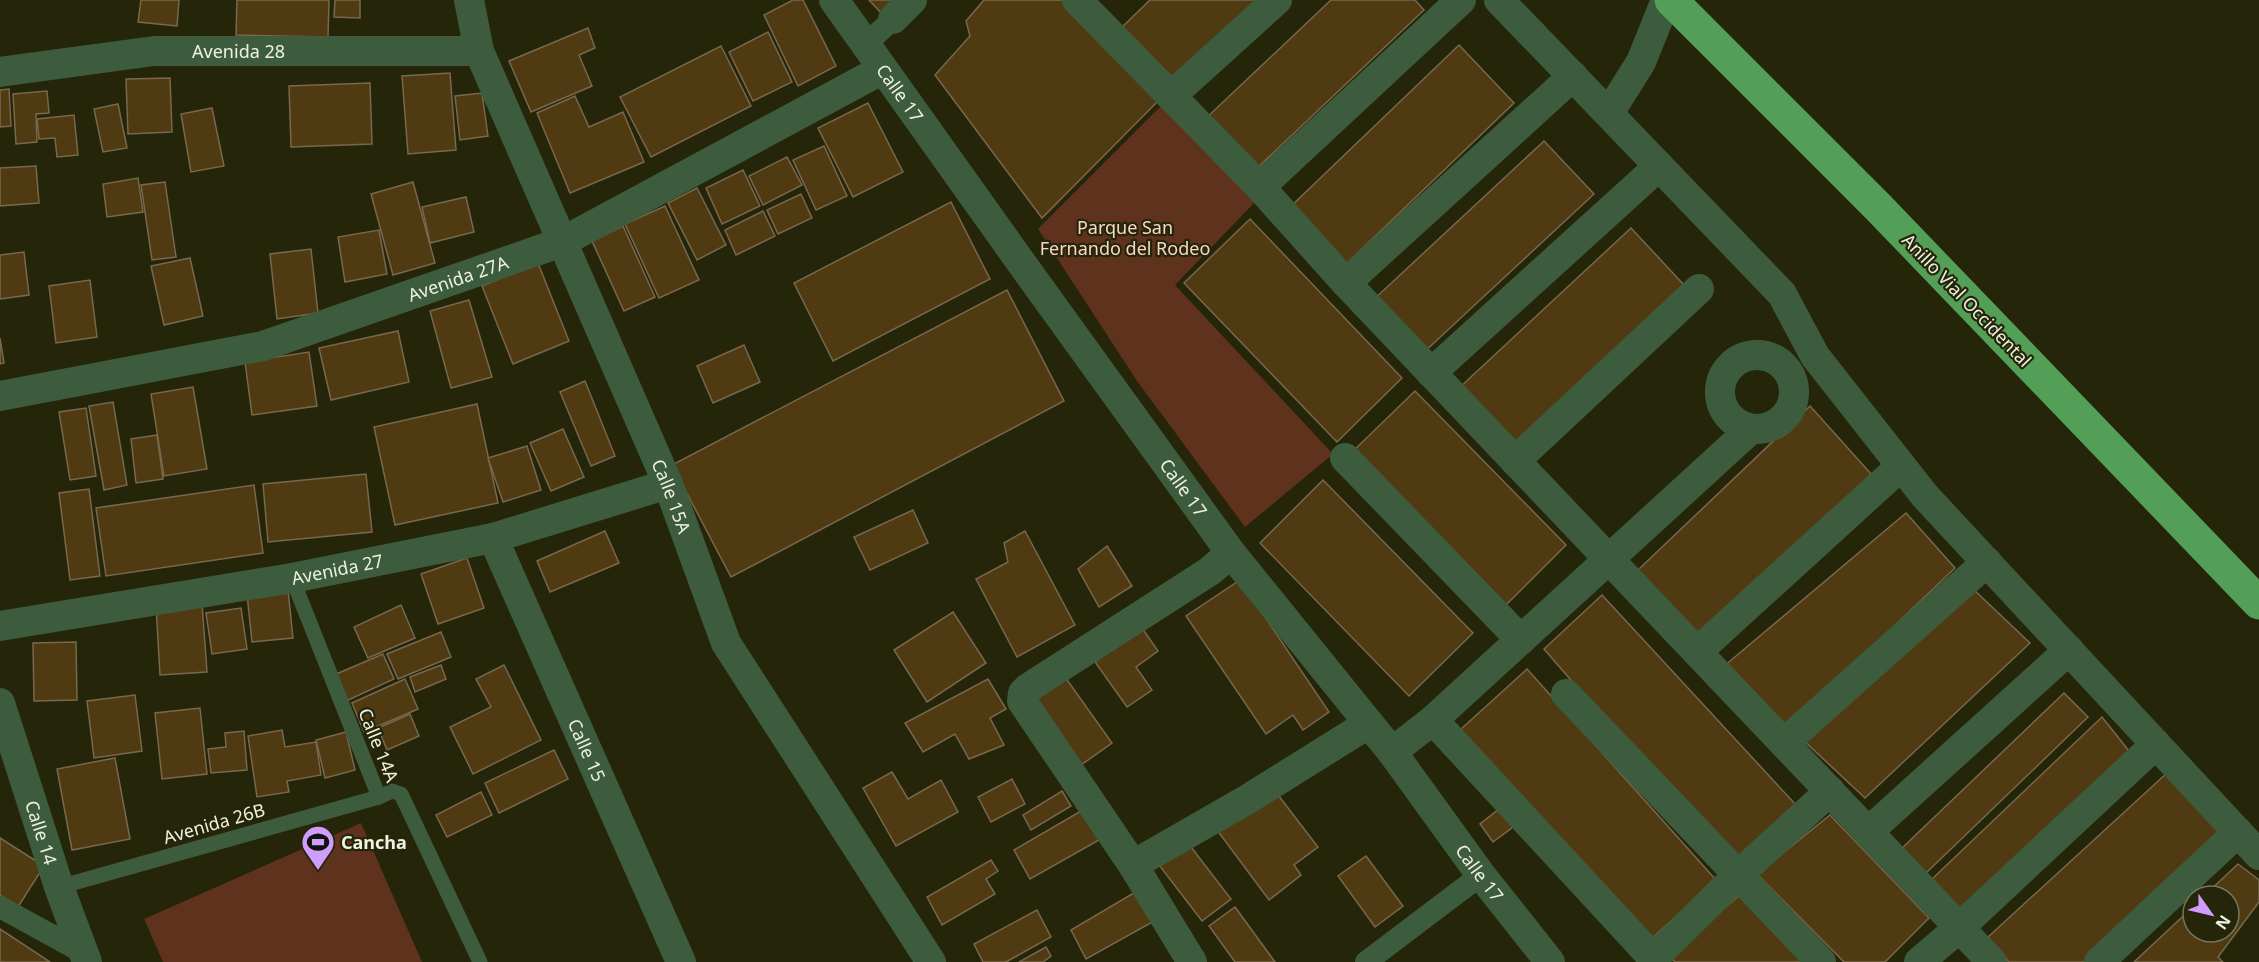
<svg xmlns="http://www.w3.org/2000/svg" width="2259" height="962" font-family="'Noto Sans',sans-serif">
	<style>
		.green { fill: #5e321c }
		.building { fill: #503a12; stroke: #78684d; stroke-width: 1.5 }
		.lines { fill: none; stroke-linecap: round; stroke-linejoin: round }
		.service { stroke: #3d5c3d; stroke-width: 15 }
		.pedestrian { stroke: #3d5c3d; stroke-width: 22 }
		.minor { stroke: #3d5c3d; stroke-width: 30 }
		.trunk { stroke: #549f58; stroke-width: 33 }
		.labels { text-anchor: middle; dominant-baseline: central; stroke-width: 4.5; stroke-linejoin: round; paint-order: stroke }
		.street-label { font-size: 18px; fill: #eff1e0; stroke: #242509 }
		.park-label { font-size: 18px; fill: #f8d6c7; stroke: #242509 }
		.poi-label { font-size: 18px; font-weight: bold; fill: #eff1e0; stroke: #242509; text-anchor: start }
	</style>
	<rect width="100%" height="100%" fill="#242509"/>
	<g class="green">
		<polygon points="1165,102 1257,200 1175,285 1333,454 1245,527 1137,381 1038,229"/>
		<polygon points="361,823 422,962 163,962 144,919"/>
	</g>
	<g class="building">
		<polygon points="141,0 179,0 177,26 138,22"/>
		<polygon points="237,0 329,0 328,37 236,35"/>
		<polygon points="335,0 360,0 360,18 334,17"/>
		<polygon points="793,0 803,0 836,66 798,86 764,15"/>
		<polygon points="869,0 900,0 884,16"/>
		<polygon points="984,0 1068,0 1162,97 1042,218 935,75 970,36 966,21"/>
		<polygon points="1150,0 1267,0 1170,91 1116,33"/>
		<polygon points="1331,0 1415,0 1424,10 1251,174 1202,122"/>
		<polygon points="588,28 595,48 579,55 592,86 531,112 509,61"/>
		<polygon points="768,32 792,82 753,101 729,52"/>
		<polygon points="1459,45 1514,103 1341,269 1286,211"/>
		<polygon points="721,46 751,106 651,157 620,97"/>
		<polygon points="450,73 456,150 408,154 402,76"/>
		<polygon points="170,78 172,132 128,134 126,79"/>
		<polygon points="370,83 372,144 291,147 289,86"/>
		<polygon points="9,89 11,126 0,127 0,90"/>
		<polygon points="47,91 49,113 36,114 37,142 16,144 13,94"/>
		<polygon points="482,93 488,136 460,140 455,96"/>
		<polygon points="575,96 589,127 623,112 644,162 570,193 537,113"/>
		<polygon points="868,103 903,172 853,197 818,128"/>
		<polygon points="118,104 127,148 103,152 94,109"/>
		<polygon points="212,108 224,166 191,172 181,114"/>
		<polygon points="74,115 78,155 57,157 55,138 39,139 37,119"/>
		<polygon points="1544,141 1594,194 1421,355 1371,302"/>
		<polygon points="824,146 847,196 816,210 793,160"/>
		<polygon points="787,157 802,185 763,205 749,176"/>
		<polygon points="36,166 39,203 0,206 0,168"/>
		<polygon points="743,170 760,206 722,224 706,188"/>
		<polygon points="138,178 143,212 107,217 103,184"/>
		<polygon points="165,182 176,257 152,260 141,185"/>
		<polygon points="413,182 435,263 393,275 371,194"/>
		<polygon points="697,188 726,245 697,260 668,203"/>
		<polygon points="801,194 812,218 778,234 767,210"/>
		<polygon points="466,197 474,232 430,243 422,207"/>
		<polygon points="951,202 990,279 833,361 794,283"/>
		<polygon points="665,206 699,280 659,298 625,224"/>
		<polygon points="763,211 775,236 736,255 725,230"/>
		<polygon points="1250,219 1402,378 1337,442 1184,283"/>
		<polygon points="623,226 655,297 624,311 592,241"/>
		<polygon points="1631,228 1684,285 1511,447 1458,389"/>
		<polygon points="379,230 387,274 345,282 338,237"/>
		<polygon points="311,249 318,313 277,319 270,254"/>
		<polygon points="24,252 29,295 0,299 0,255"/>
		<polygon points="190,258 203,316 164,325 151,266"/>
		<polygon points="538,263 569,341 513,364 482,286"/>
		<polygon points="90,280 97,337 56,343 49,286"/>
		<polygon points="1007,290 1064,401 731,577 672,465"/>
		<polygon points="469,300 492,377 451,388 430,311"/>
		<polygon points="398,331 409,382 331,400 319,348"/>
		<polygon points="0,338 4,363 0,364"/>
		<polygon points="744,345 760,382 713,403 697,366"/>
		<polygon points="309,352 317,406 252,415 245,362"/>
		<polygon points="585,381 615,456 591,466 560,392"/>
		<polygon points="193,387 207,469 164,476 151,394"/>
		<polygon points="1415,391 1566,545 1500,611 1348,456"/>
		<polygon points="113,402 127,485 104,490 89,406"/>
		<polygon points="477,404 498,503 395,525 374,427"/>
		<polygon points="1810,406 1872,475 1698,638 1638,570"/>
		<polygon points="86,408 96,476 70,480 59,412"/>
		<polygon points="563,429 584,477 551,491 530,443"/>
		<polygon points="157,435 163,479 136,483 131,439"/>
		<polygon points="527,446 541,490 503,502 488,458"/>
		<polygon points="366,474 372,532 268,542 263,484"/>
		<polygon points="1323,480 1473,633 1409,696 1260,543"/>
		<polygon points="254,485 263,553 106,576 96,508"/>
		<polygon points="89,489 100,576 70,580 59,493"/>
		<polygon points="913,510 928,543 870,570 854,537"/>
		<polygon points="1906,513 1955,568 1783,732 1723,667"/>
		<polygon points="605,531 619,563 550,592 537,561"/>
		<polygon points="1025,531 1075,625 1017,657 976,579 1008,562 1004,543"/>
		<polygon points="1107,546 1132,586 1099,607 1078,569"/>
		<polygon points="467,558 484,608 438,624 421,574"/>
		<polygon points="1240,580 1329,712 1303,730 1293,715 1266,734 1186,616"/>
		<polygon points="1972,588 2030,643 1865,798 1802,739"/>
		<polygon points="288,590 293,638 252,642 247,594"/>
		<polygon points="1602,595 1796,805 1732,866 1544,649"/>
		<polygon points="202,603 207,672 160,675 156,606"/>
		<polygon points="401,605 415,638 368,658 354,627"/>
		<polygon points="241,608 247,649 212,654 206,613"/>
		<polygon points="953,612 986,663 927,702 894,650"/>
		<polygon points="1142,628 1158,651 1136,667 1152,690 1127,707 1095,662"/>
		<polygon points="441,632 451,657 398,679 387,654"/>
		<polygon points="76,642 77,700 34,701 33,643"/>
		<polygon points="383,654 394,679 346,701 334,675"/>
		<polygon points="441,665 446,679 415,692 410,677"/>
		<polygon points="504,665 541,740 473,774 450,727 491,707 476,679"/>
		<polygon points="1527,669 1716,880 1649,941 1460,730"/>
		<polygon points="1065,677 1112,743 1081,765 1034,699"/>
		<polygon points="405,679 418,709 364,732 352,703"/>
		<polygon points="988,679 1006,709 990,718 1004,745 969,759 955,734 923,752 905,723"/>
		<polygon points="2064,693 2088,717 1924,875 1900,850"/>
		<polygon points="135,695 142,751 94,758 87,701"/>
		<polygon points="200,708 207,774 162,779 155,713"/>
		<polygon points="410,714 419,736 387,750 378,728"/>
		<polygon points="2102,717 2129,751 1960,910 1931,880"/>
		<polygon points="282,730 285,747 316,742 321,775 287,781 289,792 257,797 248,736"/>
		<polygon points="244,731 247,770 211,773 208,749 226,747 225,733"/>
		<polygon points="346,732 355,770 325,778 316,740"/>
		<polygon points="554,750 568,779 499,813 485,783"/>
		<polygon points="115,758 130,839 72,850 57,769"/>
		<polygon points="892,772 908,799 941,780 958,812 896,846 863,788"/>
		<polygon points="2168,772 2222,836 2087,962 2009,962 1988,937"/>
		<polygon points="1012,779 1025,804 991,822 978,797"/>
		<polygon points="1062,791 1071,806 1031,830 1023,815"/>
		<polygon points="1275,791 1318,847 1294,865 1301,875 1269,900 1214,826"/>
		<polygon points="481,792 492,815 447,837 436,815"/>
		<polygon points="1499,809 1513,827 1493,842 1480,824"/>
		<polygon points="1081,811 1099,840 1030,879 1014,850"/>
		<polygon points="1830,815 1929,918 1885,962 1844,962 1757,874"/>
		<polygon points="0,838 44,866 18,907 0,895"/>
		<polygon points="1188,843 1231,899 1202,921 1159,865"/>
		<polygon points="1366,856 1403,906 1375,927 1338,876"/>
		<polygon points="991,860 998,871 986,879 995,894 942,925 927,897"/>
		<polygon points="2238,864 2259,880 2259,902 2218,957 2223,962 2134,962 2193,907 2193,932 2229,932 2229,896 2204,896"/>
		<polygon points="1137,891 1156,920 1086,959 1071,930"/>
		<polygon points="1740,895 1804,962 1675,962 1668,955"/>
		<polygon points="1235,907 1275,962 1235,962 1209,926"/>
		<polygon points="1037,910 1051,937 1006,962 983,962 974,944"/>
		<polygon points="0,929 50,962 0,962"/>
		<polygon points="1046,947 1051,956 1043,962 1019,962"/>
	</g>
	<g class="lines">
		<g class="service">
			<polyline points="292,578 379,797 392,791 401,794 480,962"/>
			<polyline points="59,887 379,797"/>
		</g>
		<g class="pedestrian">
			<polyline points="866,44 893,19"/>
			<polyline points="0,907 82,952"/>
			<polyline points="1366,962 1481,875"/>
		</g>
		<g class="minor">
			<path id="s1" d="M 469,0 L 479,51 L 668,484 L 726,643 L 931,962"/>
			<path id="s2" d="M 834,0 L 1025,268 L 1231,553 L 1392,752 L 1481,875 L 1550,962"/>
			<polyline points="1077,0 1260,187 1346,283 1992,962"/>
			<polyline points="1499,0 1782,294 1815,356 1925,496 2259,855"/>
			<polyline points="893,19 912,0"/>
			<path id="s3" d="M 0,72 L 154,51 L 479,51"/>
			<polyline points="1171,96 1277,0"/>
			<polyline points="1609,113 1641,62 1666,0"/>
			<polyline points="1260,187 1461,0"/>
			<polyline points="1346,283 1573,76"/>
			<circle cx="1757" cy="392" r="37"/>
			<polyline points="1431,373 1659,166"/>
			<path id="s4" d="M 0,396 L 263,346 L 562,242 L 883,69"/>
			<polyline points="1345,458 1521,640"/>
			<polyline points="1515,461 1699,289"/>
			<path id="s5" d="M 493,538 L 681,962"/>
			<path id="s6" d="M 0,626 L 292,578 L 493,538 L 668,484"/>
			<polyline points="1697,652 1901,466"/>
			<polyline points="1566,694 1821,962"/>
			<path id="s7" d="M 0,703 L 59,887 L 87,962"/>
			<polyline points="1433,720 1652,957 1656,956 1737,876 1830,791"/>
			<polyline points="1784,743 1987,562"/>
			<polyline points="1392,752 1433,720 1751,429"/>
			<polyline points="1868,832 2069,650"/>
			<polyline points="1133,865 1248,799 1368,724"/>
			<polyline points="1192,962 1133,865 1022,701 1023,693 1028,688 1210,571 1231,553"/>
			<polyline points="1919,962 1959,928 2156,744"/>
			<polyline points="2099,962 2238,832"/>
		</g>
		<polyline class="trunk" points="1671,0 1878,207 2259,603"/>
	</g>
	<defs>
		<symbol id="stadium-pin" viewBox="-11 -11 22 30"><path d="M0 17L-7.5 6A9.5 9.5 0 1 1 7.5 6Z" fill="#d09dfe" stroke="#242509"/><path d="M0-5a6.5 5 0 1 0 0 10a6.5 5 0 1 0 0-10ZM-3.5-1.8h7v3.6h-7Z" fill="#111"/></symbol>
	</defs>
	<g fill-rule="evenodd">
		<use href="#stadium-pin" x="299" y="823" width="38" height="52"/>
	</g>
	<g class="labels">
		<g class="street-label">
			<text stroke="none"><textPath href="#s3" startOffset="240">Avenida 28</textPath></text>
			<text stroke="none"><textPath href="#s2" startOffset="114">Calle 17</textPath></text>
			<text stroke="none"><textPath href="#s4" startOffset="474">Avenida 27A</textPath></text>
			<text transform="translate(1967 300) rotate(46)">Anillo Vial Occidental</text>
			<text stroke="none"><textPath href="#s2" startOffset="600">Calle 17</textPath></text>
			<text stroke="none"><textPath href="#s1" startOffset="537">Calle 15A</textPath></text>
			<text stroke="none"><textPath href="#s6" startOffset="342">Avenida 27</textPath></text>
			<text transform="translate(379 745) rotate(68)">Calle 14A</text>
			<text stroke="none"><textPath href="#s5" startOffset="232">Calle 15</textPath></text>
			<text transform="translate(214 823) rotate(-16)">Avenida 26B</text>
			<text stroke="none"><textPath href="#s7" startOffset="136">Calle 14</textPath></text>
			<text stroke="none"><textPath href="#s2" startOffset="1086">Calle 17</textPath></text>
		</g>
		<g class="park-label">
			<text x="1125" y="227">Parque San<tspan x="1125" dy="21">Fernando del Rodeo</tspan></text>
		</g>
		<g class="poi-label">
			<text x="341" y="842">Cancha</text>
		</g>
	</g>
	<g transform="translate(2211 914) rotate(124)"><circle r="28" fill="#242509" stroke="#75775f" stroke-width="1.5"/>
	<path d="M0-4.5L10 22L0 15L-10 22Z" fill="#d09dfe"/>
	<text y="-9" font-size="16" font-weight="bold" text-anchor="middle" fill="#eff1e0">N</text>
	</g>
</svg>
